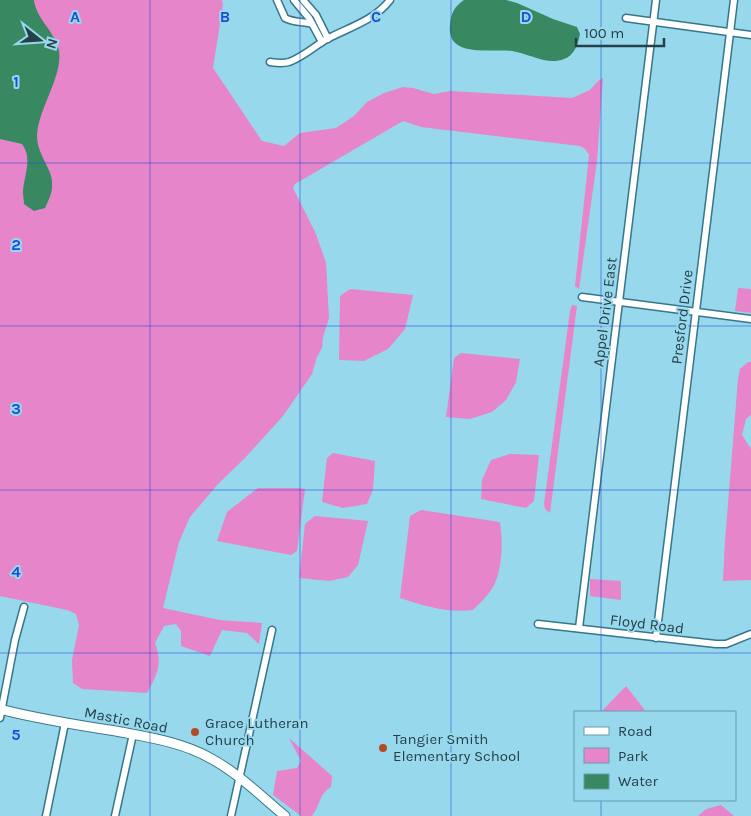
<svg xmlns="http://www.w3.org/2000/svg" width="751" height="816" font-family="Karla,sans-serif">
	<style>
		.green { fill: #e685c9 }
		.water { fill: #388961 }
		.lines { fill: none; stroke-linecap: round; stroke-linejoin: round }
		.minor-casing { stroke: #357789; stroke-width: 9 }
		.secondary-casing { stroke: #357789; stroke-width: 11 }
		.minor { stroke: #fff; stroke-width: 6 }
		.secondary { stroke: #fff; stroke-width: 9 }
		.grid { fill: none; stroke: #1d4ed8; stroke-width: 1; stroke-opacity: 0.55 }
		.poi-dot { fill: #b34c26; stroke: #97d8ed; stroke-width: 2 }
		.labels { text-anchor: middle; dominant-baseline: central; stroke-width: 4; stroke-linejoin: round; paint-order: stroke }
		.street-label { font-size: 15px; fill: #254048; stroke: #97d8ed }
		.poi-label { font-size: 15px; fill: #254048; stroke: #97d8ed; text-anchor: start }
		.grid-label { font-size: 16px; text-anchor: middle; font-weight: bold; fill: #1d4ed8; stroke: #97d8ed; stroke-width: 4; stroke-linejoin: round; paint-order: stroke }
	</style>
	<rect width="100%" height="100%" fill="#97d8ed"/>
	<g class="green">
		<path d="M 0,0 L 222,0 L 223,5 L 213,68 L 262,141 L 284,146 L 300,133 L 336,128 L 354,116 L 367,102 L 384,93 L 403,87 L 413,88 L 434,94 L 450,91 L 572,98 L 590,90 L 598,81 L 603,78 L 597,161 L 579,289 L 575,286 L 589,155 L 585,149 L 580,146 L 421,127 L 403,121 L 295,184 L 293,188 L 316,234 L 326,263 L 329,318 L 323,337 L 322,348 L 317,357 L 312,374 L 283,416 L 245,458 L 218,484 L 190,517 L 179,542 L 163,608 L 220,620 L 262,623 L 259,644 L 247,633 L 222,630 L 210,656 L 181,646 L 181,631 L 176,624 L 164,626 L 155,643 C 163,664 157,675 147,693 L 82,689 L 73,683 L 72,660 L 79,625 L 76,614 L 67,610 L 0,596 Z"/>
		<polygon points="738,288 751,289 751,313 735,311"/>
		<polygon points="350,289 413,295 405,329 388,349 364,361 339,360 340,296"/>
		<polygon points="572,305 577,306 550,513 545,509 544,504 570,311"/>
		<polygon points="461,353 520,359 516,382 506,400 492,412 470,419 446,417 454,358"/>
		<polygon points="748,362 751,362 751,415 746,419 742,435 751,449 751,580 723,581 725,541 738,379 740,369"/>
		<polygon points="333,453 375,461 373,490 367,504 343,508 322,502 327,458"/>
		<polygon points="510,454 539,455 534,501 526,508 481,499 482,480 491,460"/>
		<polygon points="258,488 299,488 305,489 297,551 291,555 217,541 227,512"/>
		<path d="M 421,510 L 500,522 C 503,544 503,575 489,593 C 484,599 478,605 473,610 C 447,613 424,606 400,598 L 410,516 Z"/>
		<polygon points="315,516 368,521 358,565 348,577 329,581 299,578 305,524"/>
		<polygon points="590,579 621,581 621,600 590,596"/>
		<polygon points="626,686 644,709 645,712 601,712"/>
		<path d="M 289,738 L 332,776 L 331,787 C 319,794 320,806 312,816 L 301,816 L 273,795 L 277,771 L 297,768 L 301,761 Z"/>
		<polygon points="721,805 734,816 698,816 706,809"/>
	</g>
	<g class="water">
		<path d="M 0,0 L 34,0 C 36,19 55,31 59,51 C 63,76 38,109 37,136 C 37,154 52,169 52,182 C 53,192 49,199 45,208 L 34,211 L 24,204 C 24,200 23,196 23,192 C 24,175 33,159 22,144 L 0,139 Z"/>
		<path d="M 464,0 L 506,0 L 517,3 L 553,19 L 577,27 L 580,34 C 578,44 574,56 564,59 C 547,66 528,53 512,51 C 493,48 446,59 450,25 C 451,13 454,7 464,0 Z"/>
	</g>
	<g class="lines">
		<defs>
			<g id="minor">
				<path d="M 277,0 L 285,18 C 294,23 302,21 312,24"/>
				<polyline points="294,0 309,18 322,42"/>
				<polyline points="303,0 316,15 328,39"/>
				<polyline points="626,18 751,35"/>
				<path d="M 270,62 C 277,63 282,64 289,62 C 301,58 314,47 325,40 C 347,28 374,21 390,0"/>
				<polyline points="582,297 751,319"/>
				<polyline points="538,624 716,644 726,644 751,634"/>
				<polyline points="579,628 656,0"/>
				<polyline points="656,638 734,0"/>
				<polyline points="0,718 15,640 24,607"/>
				<polyline points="46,816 65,723"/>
				<polyline points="115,816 133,734"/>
				<polyline points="231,816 272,630"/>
			</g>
			<path id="secondary" d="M 0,709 C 38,719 77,725 116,731 C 147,737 182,742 210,758 C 238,773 261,796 285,816"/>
		</defs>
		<use href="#minor" class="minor-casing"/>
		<use href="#secondary" class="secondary-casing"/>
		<use href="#minor" class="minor"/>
		<use href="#secondary" class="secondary"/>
	</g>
	<path class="grid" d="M 150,0 L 150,816M 300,0 L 300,816M 451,0 L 451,816M 601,0 L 601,712M 0,163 L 751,163M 0,326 L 751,326M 0,490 L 751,490M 0,653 L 751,653M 601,800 L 601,816"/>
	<g class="poi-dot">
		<circle cx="195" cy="732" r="5"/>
		<circle cx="383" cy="748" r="5"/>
	</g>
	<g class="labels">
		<g class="street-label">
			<text transform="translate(605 312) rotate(-83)">Appel Drive East</text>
			<text transform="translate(682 317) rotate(-83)">Presford Drive</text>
			<text transform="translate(647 624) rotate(7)">Floyd Road</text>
			<text transform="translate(126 720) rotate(11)">Mastic Road</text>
		</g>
		<g class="poi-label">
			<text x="205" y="723">Grace Lutheran<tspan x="205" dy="17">Church</tspan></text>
			<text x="393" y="739">Tangier Smith<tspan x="393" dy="17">Elementary School</tspan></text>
		</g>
	</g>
	<g class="grid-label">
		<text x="75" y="22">A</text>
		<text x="225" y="22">B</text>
		<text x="376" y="22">C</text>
		<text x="526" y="22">D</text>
		<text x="16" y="87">1</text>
		<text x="16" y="250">2</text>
		<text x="16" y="414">3</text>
		<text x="16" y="577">4</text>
		<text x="16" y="740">5</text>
	</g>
	<rect x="574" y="711" width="162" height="90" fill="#97d8ed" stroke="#699bab"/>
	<rect x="584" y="727" width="25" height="8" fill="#ffffff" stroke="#699bab"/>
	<text x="618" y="736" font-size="15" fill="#254048">Road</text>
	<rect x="584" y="748" width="25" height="15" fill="#e685c9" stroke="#699bab"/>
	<text x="618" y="761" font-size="15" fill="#254048">Park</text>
	<rect x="584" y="774" width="25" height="15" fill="#388961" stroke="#699bab"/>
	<text x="618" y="786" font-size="15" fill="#254048">Water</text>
	<g transform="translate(40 40) rotate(107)" stroke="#97d8ed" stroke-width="4" paint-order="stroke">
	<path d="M0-4L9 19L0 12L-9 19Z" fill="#254048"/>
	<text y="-8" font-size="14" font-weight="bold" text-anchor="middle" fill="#254048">N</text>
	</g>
	<path d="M576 38v8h88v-8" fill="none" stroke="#254048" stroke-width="2.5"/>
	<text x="584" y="38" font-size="15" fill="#254048" stroke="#97d8ed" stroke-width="4" paint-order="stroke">100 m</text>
</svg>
